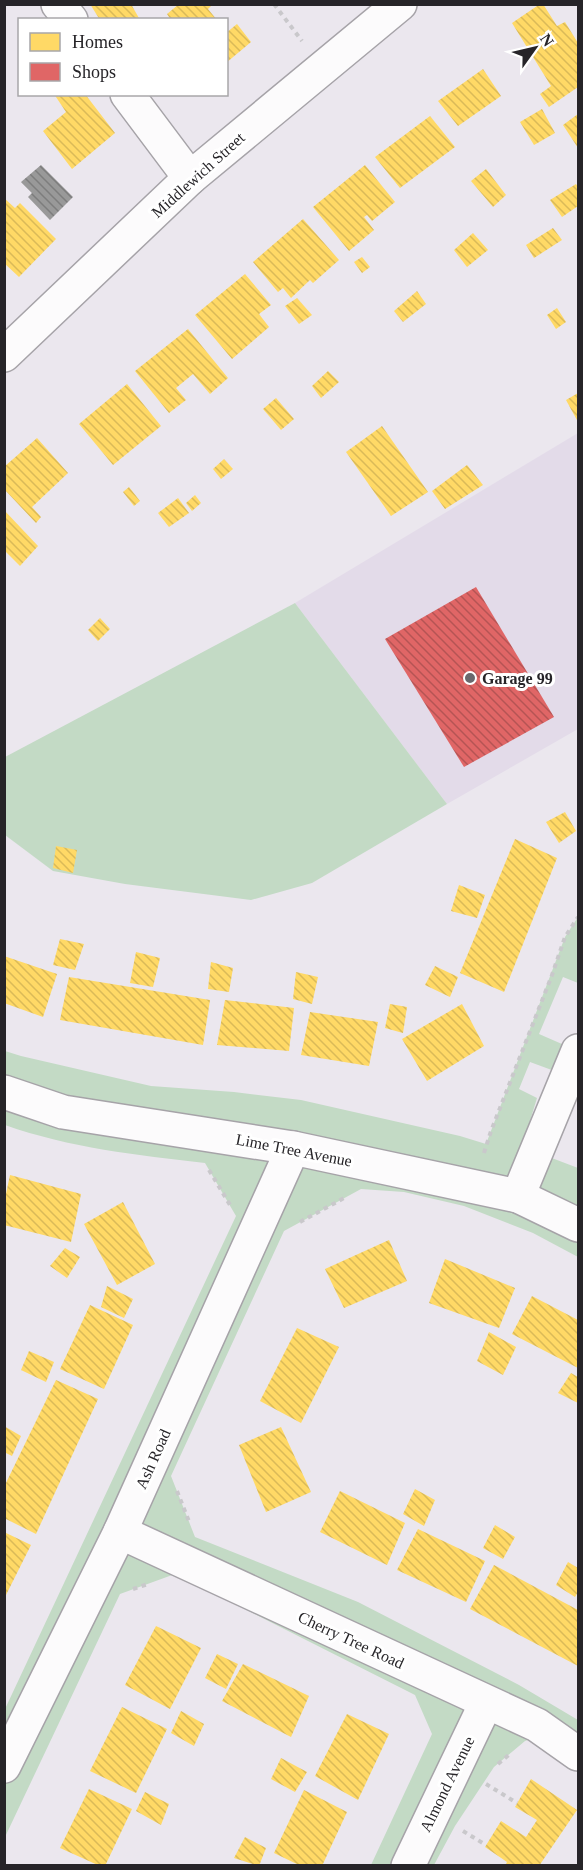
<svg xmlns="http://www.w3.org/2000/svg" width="583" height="1870" font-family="Georgia,serif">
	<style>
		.commercial { fill: #e3dbe9 }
		.grass { fill: #c3dac5 }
		.homes { fill: url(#homes-back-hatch) }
		.shops { fill: url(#shops-back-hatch) }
		.industry { fill: url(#industry-back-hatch) }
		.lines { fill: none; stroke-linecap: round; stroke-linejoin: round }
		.minor-casing { stroke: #a6a3a8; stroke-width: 36 }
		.tertiary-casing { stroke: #a6a3a8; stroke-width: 36 }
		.secondary-casing { stroke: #a6a3a8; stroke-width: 36 }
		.path { stroke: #c9c8cb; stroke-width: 4; stroke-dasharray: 4.5 4.5; stroke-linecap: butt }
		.minor { stroke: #fcfbfc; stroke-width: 33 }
		.tertiary { stroke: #fcfbfc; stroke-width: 33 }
		.secondary { stroke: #fcfbfc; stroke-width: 33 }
		.poi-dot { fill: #6b686d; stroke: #fff; stroke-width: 2 }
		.labels { text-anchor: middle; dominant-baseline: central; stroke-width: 6; stroke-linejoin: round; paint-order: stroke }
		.street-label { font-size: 16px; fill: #262428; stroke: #fff }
		.poi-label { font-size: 16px; font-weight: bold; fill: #262428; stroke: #fff; text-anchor: start }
	</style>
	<defs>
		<pattern id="homes-back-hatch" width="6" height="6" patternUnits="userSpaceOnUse" patternTransform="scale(1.5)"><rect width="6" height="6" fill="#ffd966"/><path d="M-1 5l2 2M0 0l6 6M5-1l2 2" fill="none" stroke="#daba58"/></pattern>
		<pattern id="shops-back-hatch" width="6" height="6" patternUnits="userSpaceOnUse" patternTransform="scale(1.5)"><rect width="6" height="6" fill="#e06666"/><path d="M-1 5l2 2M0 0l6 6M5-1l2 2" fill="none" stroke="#b55454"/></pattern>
		<pattern id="industry-back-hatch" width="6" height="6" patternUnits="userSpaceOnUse" patternTransform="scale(1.5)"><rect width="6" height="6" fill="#999"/><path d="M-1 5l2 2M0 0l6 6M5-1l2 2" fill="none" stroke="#7d7d7d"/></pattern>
	</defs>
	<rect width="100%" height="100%" fill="#ebe7ee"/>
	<polygon class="commercial" points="578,433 578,729 447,804 295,603"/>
	<g class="grass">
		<polygon points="295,603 447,804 312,883 251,900 125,884 53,871 5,835 5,757"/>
		<path d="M 578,917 L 578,983 L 563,977 L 539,1034 L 578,1051 L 568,1076 L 530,1062 L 519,1089 L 537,1098 L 523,1144 L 536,1152 L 578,1168 L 578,1257 L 533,1233 L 464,1206 L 404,1192 L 361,1189 L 284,1231 L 171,1476 L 195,1537 L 358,1602 L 519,1685 L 578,1720 L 578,1754 L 549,1733 L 525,1741 L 494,1767 L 455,1826 L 434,1865 L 371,1865 L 432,1734 L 415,1695 L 175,1574 L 120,1594 L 5,1837 L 5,1709 L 236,1216 L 205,1163 C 137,1155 70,1148 5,1125 L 5,1051 L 21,1056 L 151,1086 L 234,1092 L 301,1100 L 460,1136 L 486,1144 L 565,937 Z"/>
	</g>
	<g class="homes">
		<polygon points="90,4 131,4 140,20 100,20"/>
		<polygon points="179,4 213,4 208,9 217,20 171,20 167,14"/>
		<polygon points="540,4 543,4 557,26 565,22 578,43 578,87 549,107 540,94 551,86 512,23"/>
		<polygon points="237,24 251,42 226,63 226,33"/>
		<polygon points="483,69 501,96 458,126 438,101"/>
		<polygon points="54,94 85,94 115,133 72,169 43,131 66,112"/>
		<polygon points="542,109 555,133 534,145 520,122"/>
		<polygon points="578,114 578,148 563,125"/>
		<polygon points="430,116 455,147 400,188 375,157"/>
		<polygon points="365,165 395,202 372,221 367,215 364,217 374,230 349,251 313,207"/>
		<polygon points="486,169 506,195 493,207 471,181"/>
		<polygon points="576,184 578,187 578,206 562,217 550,200"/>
		<polygon points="4,198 15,208 20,203 56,239 19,277 4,263"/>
		<polygon points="303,219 339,260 313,283 310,280 291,298 283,288 278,292 253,262"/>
		<polygon points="553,228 562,240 534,258 526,245"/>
		<polygon points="473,233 488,250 467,267 454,250"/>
		<polygon points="362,257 370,267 362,273 354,262"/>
		<polygon points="245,274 271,305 259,314 269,327 232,359 195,315"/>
		<polygon points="417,291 426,304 403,322 394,311"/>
		<polygon points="297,298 312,315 299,324 285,306"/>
		<polygon points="557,308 566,322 556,329 547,315"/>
		<polygon points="188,329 228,378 210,394 193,374 176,388 186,400 169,413 135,371"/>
		<polygon points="328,371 339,382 321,398 312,386"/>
		<polygon points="127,384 161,426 113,465 79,424"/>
		<polygon points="578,393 578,422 566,400"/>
		<polygon points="276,398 294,419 281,430 263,409"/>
		<polygon points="382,426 428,492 391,516 346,452"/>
		<polygon points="37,438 68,473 32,507 41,517 36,523 4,489 4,467"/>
		<polygon points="224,459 233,469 221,479 213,469"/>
		<polygon points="467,465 483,485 445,509 432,491"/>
		<polygon points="129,487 140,501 134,506 123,492"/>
		<polygon points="195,495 201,503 192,511 186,503"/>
		<polygon points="178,498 189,513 169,527 158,513"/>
		<polygon points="4,510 38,546 20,566 4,550"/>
		<polygon points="100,618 110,629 98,641 88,630"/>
		<polygon points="565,812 576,831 559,843 546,822"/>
		<polygon points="515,839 557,858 504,992 460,973"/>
		<polygon points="56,846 77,850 73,873 53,868"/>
		<polygon points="459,885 485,895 477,918 451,911"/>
		<polygon points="60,939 84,944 75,970 53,965"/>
		<polygon points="136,952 160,958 153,987 130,983"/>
		<polygon points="4,956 57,974 43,1017 4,1003"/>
		<polygon points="211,962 233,968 229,992 208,989"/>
		<polygon points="435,966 458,977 450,997 425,985"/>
		<polygon points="296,972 318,977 312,1004 293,999"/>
		<polygon points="69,977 210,1000 203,1045 60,1020"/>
		<polygon points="225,1000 294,1008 289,1051 217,1045"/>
		<polygon points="390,1004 407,1007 403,1033 385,1028"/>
		<polygon points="462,1004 484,1046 427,1081 402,1039"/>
		<polygon points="310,1012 378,1022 369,1066 301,1055"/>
		<polygon points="10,1175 81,1194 71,1242 4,1225 4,1203"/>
		<polygon points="123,1202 155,1264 117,1285 84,1224"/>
		<polygon points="389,1240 407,1281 344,1308 325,1269"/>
		<polygon points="65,1248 80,1257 67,1278 50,1266"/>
		<polygon points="445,1259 515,1288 499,1328 429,1303"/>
		<polygon points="107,1286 133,1299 124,1318 101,1307"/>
		<polygon points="532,1296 578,1320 578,1368 512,1334"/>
		<polygon points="90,1305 133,1325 104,1389 60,1369"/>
		<polygon points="297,1328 339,1347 301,1423 260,1401"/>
		<polygon points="489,1332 516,1347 503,1375 477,1361"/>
		<polygon points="29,1351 54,1362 46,1382 21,1370"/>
		<polygon points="571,1373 578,1377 578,1403 558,1393"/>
		<polygon points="56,1380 98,1399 36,1534 4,1518 4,1487"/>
		<polygon points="4,1426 21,1436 12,1456 4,1452"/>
		<polygon points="281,1427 311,1492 266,1512 239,1445"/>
		<polygon points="415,1489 435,1500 424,1526 403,1514"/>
		<polygon points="340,1491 405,1523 387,1565 320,1532"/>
		<polygon points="495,1525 515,1537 503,1559 483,1548"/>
		<polygon points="418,1529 485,1561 466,1602 397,1570"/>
		<polygon points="4,1532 31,1545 4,1599"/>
		<polygon points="568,1562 578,1568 578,1592 575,1597 556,1585"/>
		<polygon points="494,1565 578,1610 578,1666 470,1609"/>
		<polygon points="156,1626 201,1648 170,1709 125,1685"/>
		<polygon points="217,1654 238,1664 226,1689 205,1678"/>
		<polygon points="243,1664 309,1696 291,1737 222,1701"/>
		<polygon points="122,1707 167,1729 136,1793 90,1771"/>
		<polygon points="181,1711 204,1724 194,1746 171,1733"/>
		<polygon points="347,1714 389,1734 358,1800 315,1776"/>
		<polygon points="281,1758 307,1772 295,1792 271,1779"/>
		<polygon points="531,1779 577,1810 539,1866 505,1866 507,1862 485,1847 501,1821 526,1837 537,1820 515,1807"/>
		<polygon points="89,1789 132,1809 105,1866 100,1866 60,1848"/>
		<polygon points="304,1790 347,1812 322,1866 301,1866 274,1853"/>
		<polygon points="145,1792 169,1804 161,1825 136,1811"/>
		<polygon points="245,1837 266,1848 259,1866 234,1858"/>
	</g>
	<polygon class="shops" points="476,587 554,717 464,767 385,639"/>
	<polygon class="industry" points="41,165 73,197 50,220 28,197 32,193 21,182"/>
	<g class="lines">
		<defs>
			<g id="minor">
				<polyline points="58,4 71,20"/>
				<polyline points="127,94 190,178"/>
				<polyline points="518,1196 578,1051"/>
				<polyline points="120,1532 537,1725 578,1754"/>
				<polyline points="4,1766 120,1532 293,1148"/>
				<polyline points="408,1866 486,1703"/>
			</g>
			<polyline id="tertiary" points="4,1092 63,1112 293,1148 518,1196 578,1225"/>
			<polyline id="secondary" points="4,355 190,178 400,4"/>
		</defs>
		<use href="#minor" class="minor-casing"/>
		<use href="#tertiary" class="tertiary-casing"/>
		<use href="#secondary" class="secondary-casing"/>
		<g class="path">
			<polyline points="274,4 302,41"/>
			<polyline points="484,1153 491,1131 552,975 565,937 578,917"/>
			<polyline points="209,1170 230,1205"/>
			<polyline points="300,1222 346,1197"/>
			<polyline points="177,1491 190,1524"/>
			<polyline points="133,1589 148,1584"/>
			<polyline points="498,1764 511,1753"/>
			<polyline points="486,1784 517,1803"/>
			<polyline points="463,1831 486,1845"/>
		</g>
		<use href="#minor" class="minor"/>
		<use href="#tertiary" class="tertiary"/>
		<use href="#secondary" class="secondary"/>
	</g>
	<circle class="poi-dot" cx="470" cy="678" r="6"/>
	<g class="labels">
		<g class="street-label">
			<text transform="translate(198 175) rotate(-42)">Middlewich Street</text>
			<text transform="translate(294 1150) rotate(11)">Lime Tree Avenue</text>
			<text transform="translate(153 1459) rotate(-66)">Ash Road</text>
			<text transform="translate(351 1640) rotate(25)">Cherry Tree Road</text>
			<text transform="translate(447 1784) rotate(-64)">Almond Avenue</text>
		</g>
		<g class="poi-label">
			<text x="482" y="678">Garage 99</text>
		</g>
	</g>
	<rect width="583" height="1870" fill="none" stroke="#262428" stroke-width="12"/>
	<rect x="18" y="18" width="210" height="78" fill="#ffffff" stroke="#a8a7a9" stroke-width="1.5"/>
	<rect x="30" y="33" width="30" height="18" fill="#ffd966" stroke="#a8a7a9" stroke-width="1.5"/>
	<text x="72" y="48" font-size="18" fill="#262428">Homes</text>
	<rect x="30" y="63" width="30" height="18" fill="#e06666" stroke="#a8a7a9" stroke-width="1.5"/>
	<text x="72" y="78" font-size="18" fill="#262428">Shops</text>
	<g transform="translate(535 48) rotate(56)" stroke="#ffffff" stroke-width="4.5" paint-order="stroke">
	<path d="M0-4.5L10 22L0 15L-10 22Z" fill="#262428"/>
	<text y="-9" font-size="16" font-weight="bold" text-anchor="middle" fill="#262428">N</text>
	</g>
</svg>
